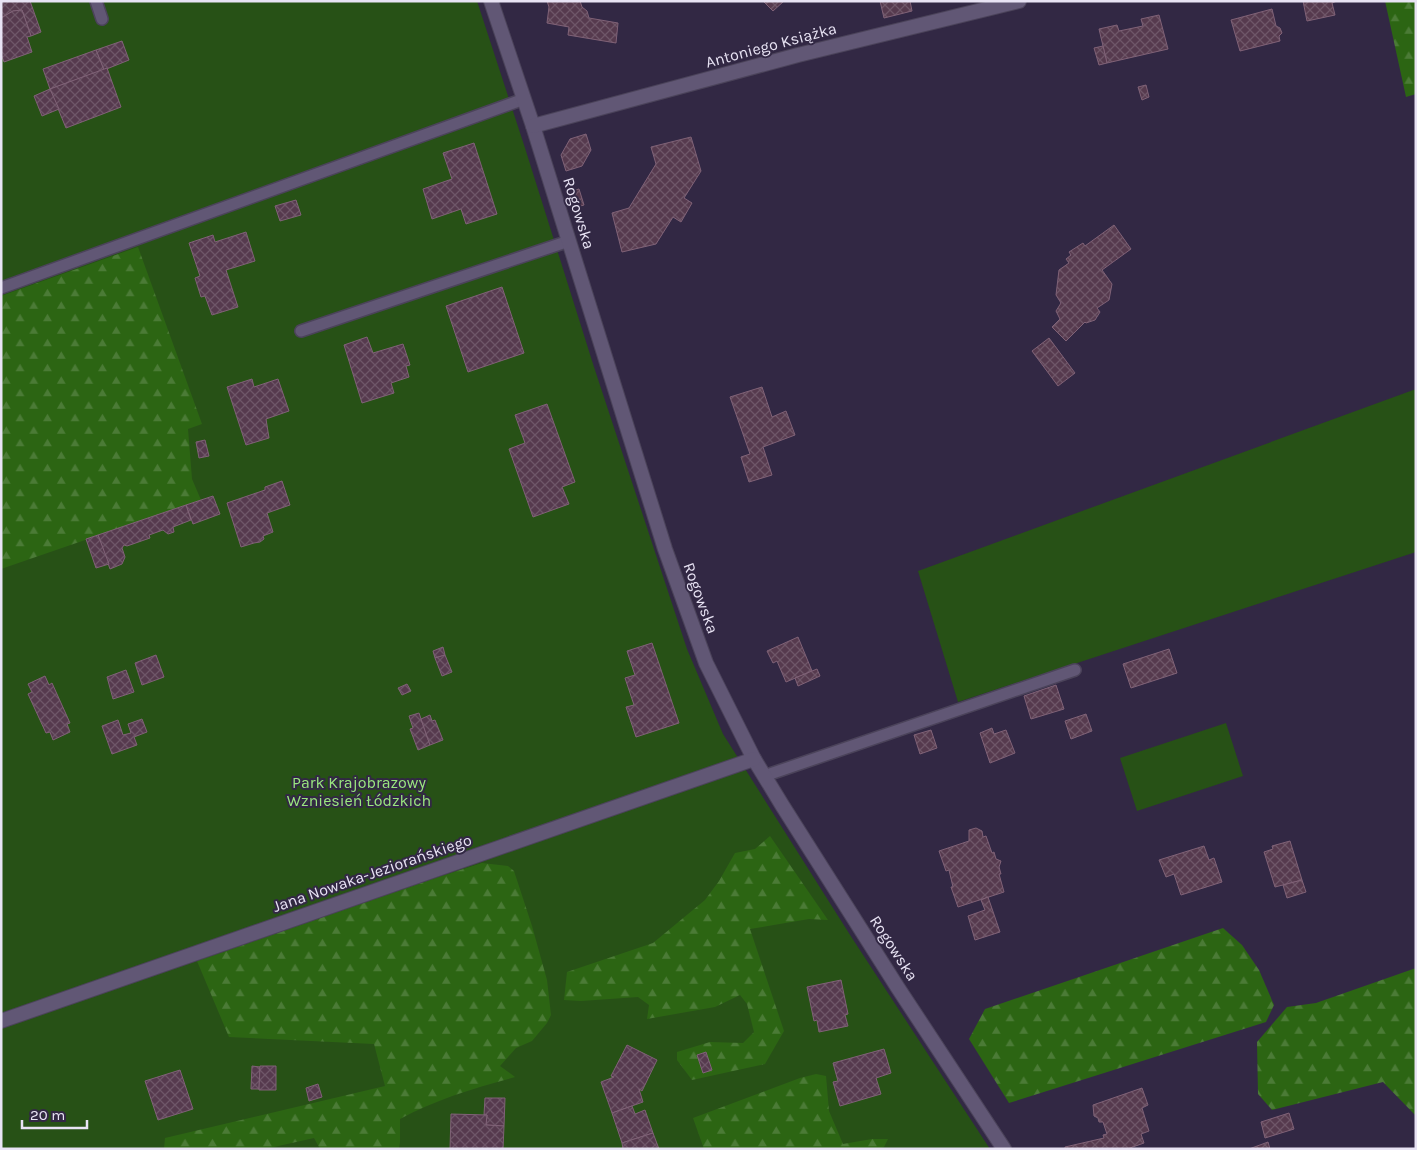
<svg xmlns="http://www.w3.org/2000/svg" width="1417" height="1150" font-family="Karla,sans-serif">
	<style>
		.green { fill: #275116 }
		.forest { fill: url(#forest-firs) }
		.building { fill: url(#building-cross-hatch); stroke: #806277 }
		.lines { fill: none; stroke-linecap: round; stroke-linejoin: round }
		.service-casing { stroke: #4b435a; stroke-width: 14 }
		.minor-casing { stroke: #4b435a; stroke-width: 16 }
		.service { stroke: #615775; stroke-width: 11 }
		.minor { stroke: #615775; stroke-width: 14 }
		.labels { text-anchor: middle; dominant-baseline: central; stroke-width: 4; stroke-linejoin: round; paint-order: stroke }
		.street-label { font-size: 16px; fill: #e8e3f4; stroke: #322844 }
		.park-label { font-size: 16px; fill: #9ae77f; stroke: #322844 }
	</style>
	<defs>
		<pattern id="forest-firs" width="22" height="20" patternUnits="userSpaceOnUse" patternTransform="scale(1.25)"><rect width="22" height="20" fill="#2c6513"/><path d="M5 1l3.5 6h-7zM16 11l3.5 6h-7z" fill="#4b7b36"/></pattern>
		<pattern id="building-cross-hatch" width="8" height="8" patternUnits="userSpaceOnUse" patternTransform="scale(1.25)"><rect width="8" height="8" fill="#563a4e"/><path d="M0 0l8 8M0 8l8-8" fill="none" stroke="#6e5668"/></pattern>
	</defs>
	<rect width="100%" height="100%" fill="#322844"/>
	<g class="green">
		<polygon points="1,1 477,1 525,148 594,367 687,649 723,734 852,938 990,1149 1,1149"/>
		<polygon points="1416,389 1416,552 958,702 918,571"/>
		<polygon points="1226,723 1243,776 1137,811 1120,758"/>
	</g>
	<g class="forest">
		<polygon points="1385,1 1416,1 1416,94 1406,97"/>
		<polygon points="138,247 202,424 188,429 192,479 201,500 1,569 1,296"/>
		<polygon points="770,836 828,920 809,919 750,929 784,1031 765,1064 692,1080 677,1060 677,1052 710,1042 743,1043 754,1032 747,1004 740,995 715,1007 647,1019 649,1005 638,997 581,1001 564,1000 567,972 653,943 705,900 719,881 735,853 755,849"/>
		<path d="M 482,863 L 508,866 L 514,871 L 532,926 L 547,980 L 551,1015 L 547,1023 L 532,1041 L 516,1048 L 500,1066 L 515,1077 C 475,1088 436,1099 400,1119 L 400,1142 L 399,1149 L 320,1149 L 314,1138 L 265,1149 L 164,1149 L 165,1138 L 385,1086 L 374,1044 L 229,1037 L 197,961 L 423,882 Z"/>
		<polygon points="1223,928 1242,945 1259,970 1274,1005 1266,1022 1009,1103 969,1039 985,1009"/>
		<polygon points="1416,968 1416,1116 1383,1082 1272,1110 1258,1094 1257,1042 1287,1007 1316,1003"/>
		<polygon points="816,1074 826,1076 829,1111 843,1144 872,1139 888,1139 884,1147 878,1149 704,1149 693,1118 800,1078"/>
	</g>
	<g class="building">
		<polygon points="1,1 30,1 41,32 31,36 22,10 13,11 1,18"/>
		<polygon points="547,1 580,1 582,7 587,11 589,18 618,23 616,43 568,35 569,27 547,23 549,7"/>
		<polygon points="763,1 784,1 773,11"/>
		<polygon points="880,1 910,1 912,11 884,18"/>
		<polygon points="1303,1 1337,1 1332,3 1335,15 1307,21"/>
		<polygon points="1272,9 1276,26 1280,28 1282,33 1279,36 1280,41 1240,51 1231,20"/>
		<polygon points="22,10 31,36 27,37 32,52 4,62 1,54 1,18 13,11"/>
		<polygon points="1159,15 1168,49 1107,63 1099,29 1117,25 1119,31 1143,26 1141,19"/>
		<polygon points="122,41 129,60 104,70 96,50"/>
		<polygon points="1103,46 1107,63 1099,65 1094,48"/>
		<polygon points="96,50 104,70 50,89 43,69"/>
		<polygon points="107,68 121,107 66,128 50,89"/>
		<polygon points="1146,85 1149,97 1142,100 1138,87"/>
		<polygon points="50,89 59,109 42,116 34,96"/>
		<polygon points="586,134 591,150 582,166 566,171 561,155 570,139"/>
		<polygon points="691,137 701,171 684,198 692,203 681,222 673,217 656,244 622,252 612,213 629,208 656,164 651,147"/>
		<polygon points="474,143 497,214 466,224 461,209 432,219 423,189 452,179 443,153"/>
		<polygon points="579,189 584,205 577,207 572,191"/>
		<polygon points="296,200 301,215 280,221 275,206"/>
		<polygon points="1114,225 1131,249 1102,270 1112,284 1109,300 1097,308 1100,312 1095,320 1086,323 1085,322 1066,341 1052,327 1060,319 1056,311 1061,303 1056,295 1059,270 1069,263 1066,259 1071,255 1069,252 1083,243 1085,246"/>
		<polygon points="246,232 255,261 226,270 238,307 212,315 205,296 201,297 195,278 200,276 189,243 213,235 215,242"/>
		<polygon points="502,287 524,353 468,372 446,306"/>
		<polygon points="367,337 373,353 403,344 410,365 406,366 409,377 391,383 394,393 362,403 344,345"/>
		<polygon points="1049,338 1075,373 1058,386 1032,351"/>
		<polygon points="252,379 254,387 278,379 289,411 266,419 269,438 246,445 227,387"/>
		<polygon points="762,387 772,417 786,411 795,435 763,447 772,475 749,482 741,457 750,454 730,397"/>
		<polygon points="547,404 575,482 562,487 569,504 533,517 509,449 525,443 515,415"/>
		<polygon points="205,440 209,456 199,458 196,442"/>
		<polygon points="282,481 290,505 267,513 273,532 263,536 264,539 260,542 254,543 241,547 227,503 265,490 265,487"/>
		<polygon points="213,496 220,514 193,524 186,505"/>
		<polygon points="186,505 191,520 173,527 174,532 168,534 163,530 149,535 150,538 127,546 124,545 122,548 125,557 122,564 110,569 98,535"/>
		<polygon points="98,535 109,564 96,568 86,539"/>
		<polygon points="798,637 812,671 786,682 777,661 773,663 767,651"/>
		<polygon points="652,643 679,723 636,737 626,707 634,705 625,678 635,675 627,651"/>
		<polygon points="443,647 445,655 435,658 433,651"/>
		<polygon points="1169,649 1177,673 1131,688 1123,664"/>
		<polygon points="156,655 164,677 142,685 135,663"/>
		<polygon points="445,655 452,672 442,676 435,658"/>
		<polygon points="817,669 820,676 798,686 795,678"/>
		<polygon points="126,670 134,692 113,699 107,677"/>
		<polygon points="45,676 49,685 52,683 70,723 67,724 70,732 53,740 50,732 46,733 28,694 32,692 28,684"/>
		<polygon points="407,684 411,691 402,695 398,688"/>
		<polygon points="1056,685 1064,709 1031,719 1024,696"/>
		<polygon points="419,713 430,745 418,750 410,729 413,728 409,716"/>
		<polygon points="1086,714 1092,731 1071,739 1065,721"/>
		<polygon points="430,715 432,721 435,720 443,740 430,745 421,719"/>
		<polygon points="142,719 147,732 134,737 137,745 112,754 102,726 118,720 123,735 131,733 128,724"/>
		<polygon points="992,728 994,734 1006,730 1015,753 990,763 980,733"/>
		<polygon points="931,730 937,748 920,754 914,735"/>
		<polygon points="976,828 982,831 983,837 986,836 992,853 994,852 996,859 1001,861 999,867 1001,874 999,874 1004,892 958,907 951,887 953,887 949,870 946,871 939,851 969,841 969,830"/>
		<polygon points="1290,841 1302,880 1275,887 1264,852 1273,849 1272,846"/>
		<polygon points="1204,846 1209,860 1214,858 1222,882 1181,895 1174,874 1166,877 1159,860"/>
		<polygon points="1302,880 1306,892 1287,898 1283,885"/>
		<polygon points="988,897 1000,932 975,940 968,916 985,910 981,900"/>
		<polygon points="841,980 848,1014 845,1015 848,1026 819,1032 817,1020 814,1021 807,987"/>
		<polygon points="627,1045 657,1060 642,1091 639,1089 643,1102 612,1113 601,1082 614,1077 611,1076"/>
		<polygon points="884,1049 891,1073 876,1078 881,1094 840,1106 833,1082 838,1081 833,1063"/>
		<polygon points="706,1052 712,1070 703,1073 697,1055"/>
		<polygon points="252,1066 260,1067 259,1089 251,1089"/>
		<polygon points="260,1066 276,1066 276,1090 259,1090"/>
		<polygon points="180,1070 193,1109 158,1120 145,1081"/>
		<polygon points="318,1084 322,1097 309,1101 306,1088"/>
		<polygon points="1142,1088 1148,1105 1142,1108 1149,1131 1141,1134 1144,1143 1127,1149 1065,1149 1065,1147 1104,1138 1103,1135 1107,1134 1103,1122 1099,1122 1098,1118 1094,1116 1093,1105"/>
		<polygon points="485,1098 505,1098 504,1126 486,1125 487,1115 484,1115"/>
		<polygon points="632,1106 635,1114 645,1110 653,1133 622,1143 612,1113"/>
		<polygon points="1289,1113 1294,1129 1265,1138 1261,1122"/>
		<polygon points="451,1114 487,1115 486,1125 504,1126 503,1149 450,1149"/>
		<polygon points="653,1133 659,1149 623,1149 622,1143"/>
		<polygon points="1268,1142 1270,1149 1249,1149"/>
	</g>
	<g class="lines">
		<defs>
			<g id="service">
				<polyline points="96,1 102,19"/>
				<polyline points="1,288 524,99"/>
				<polyline points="301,331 569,241"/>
				<polyline points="764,776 1075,670"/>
			</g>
			<g id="minor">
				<polyline points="491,1 533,126 665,549 706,663 754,759 782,805 898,988 1004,1149"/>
				<polyline points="533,126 798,55 1019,1"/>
				<polyline points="1,1021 754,759"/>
			</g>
		</defs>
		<use href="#service" class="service-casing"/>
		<use href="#minor" class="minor-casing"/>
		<use href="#service" class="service"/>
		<use href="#minor" class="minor"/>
	</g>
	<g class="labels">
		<g class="street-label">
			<text transform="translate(771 45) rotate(-15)">Antoniego Książka</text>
			<text transform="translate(579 213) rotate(73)">Rogowska</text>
			<text transform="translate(701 598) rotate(70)">Rogowska</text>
			<text transform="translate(372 873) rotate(-19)">Jana Nowaka-Jeziorańskiego</text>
			<text transform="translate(894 948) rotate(57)">Rogowska</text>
		</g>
		<g class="park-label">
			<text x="359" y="782">Park Krajobrazowy<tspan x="359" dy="18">Wzniesień Łódzkich</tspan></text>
		</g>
	</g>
	<rect width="1417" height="1150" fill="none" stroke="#e8e3f4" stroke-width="5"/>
	<path d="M22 1120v8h65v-8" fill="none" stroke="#e8e3f4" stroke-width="2.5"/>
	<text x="30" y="1120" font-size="15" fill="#e8e3f4" stroke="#322844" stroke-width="4" paint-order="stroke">20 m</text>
</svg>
